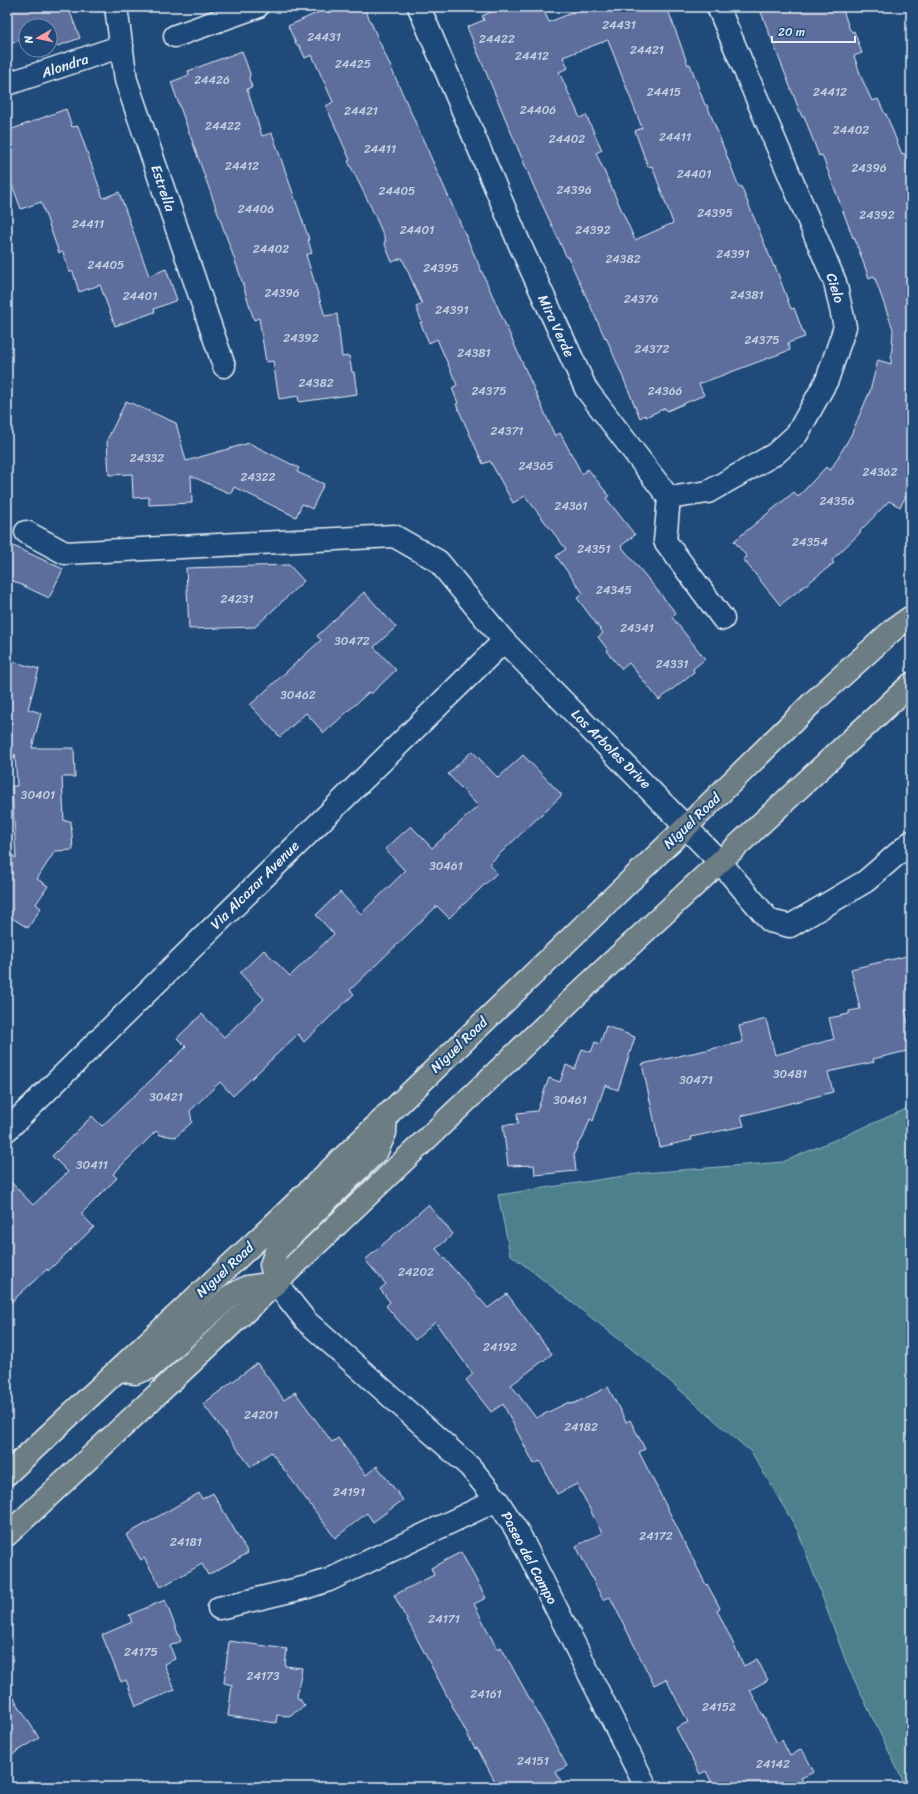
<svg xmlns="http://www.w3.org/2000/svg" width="918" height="1794" font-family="Sriracha,sans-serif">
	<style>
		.green { fill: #4c808c; stroke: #9ab8c2 }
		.building { fill: #5d6e9c; stroke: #e8f1f8; fill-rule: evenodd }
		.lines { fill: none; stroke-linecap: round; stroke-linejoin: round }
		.minor-casing { stroke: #e8f1f8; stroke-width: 25 }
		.major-casing { stroke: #e8f1f8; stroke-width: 25 }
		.minor { stroke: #1f4a7a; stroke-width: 22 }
		.major { stroke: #6c7e84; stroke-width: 22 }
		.labels { text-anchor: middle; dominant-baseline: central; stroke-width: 4; stroke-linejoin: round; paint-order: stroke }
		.number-label { font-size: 12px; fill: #c5d0e1 }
		.street-label { font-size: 14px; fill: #e8f1f8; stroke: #1f4a7a }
	</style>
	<rect width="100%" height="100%" fill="#1f4a7a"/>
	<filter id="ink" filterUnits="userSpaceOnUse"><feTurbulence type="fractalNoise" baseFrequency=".025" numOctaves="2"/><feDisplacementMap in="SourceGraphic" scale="8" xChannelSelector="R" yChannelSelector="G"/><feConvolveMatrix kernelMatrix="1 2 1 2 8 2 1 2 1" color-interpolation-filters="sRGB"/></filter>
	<g filter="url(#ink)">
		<polygon class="green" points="911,1107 911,1787 906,1787 848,1667 798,1531 752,1453 648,1362 510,1254 498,1195 644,1173 783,1162"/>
		<g class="building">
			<polygon points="7,7 68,7 80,38 50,49 50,26 26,26 26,38 7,45"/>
			<polygon points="330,7 364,7 555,436 560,433 582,474 588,469 609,496 606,498 635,535 621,546 676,613 672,617 705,659 693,669 694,672 659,700 629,663 622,669 607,652 608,650 598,637 603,633 577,598 583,593 556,556 566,549 525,496 513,503 490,461 483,464 456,404 458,403 452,388 457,385 437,339 429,343 420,322 422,322 416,307 422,304 402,258 392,262 384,242 386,241 371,207 348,161 350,160 326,106 333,102 312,55 305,58 299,45 297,46 288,26"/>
			<path d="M 502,7 L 542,7 L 549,22 L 587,7 L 667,7 L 688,65 L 690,64 L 705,105 L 707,105 L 739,187 L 741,186 L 774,267 L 775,266 L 791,309 L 794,308 L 805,337 L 788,343 L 790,350 L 699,384 L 704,395 L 667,411 L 665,408 L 646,417 L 645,415 L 640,418 L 606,337 L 605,338 L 568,257 L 567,258 L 534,187 L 467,27 L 484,20 L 482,16 ZM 608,40 L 642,128 L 635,131 L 648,167 L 652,166 L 673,223 L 635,240 L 596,153 L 602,150 L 586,115 L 580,118 L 559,72 L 568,68 L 563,57 Z"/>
			<polygon points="759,7 842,7 849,28 852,32 854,31 862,53 854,56 862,79 872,101 878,99 885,114 886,114 902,154 904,153 911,170 911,487 900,507 889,501 860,531 861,532 834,558 832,561 834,563 780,605 743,559 747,557 734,541 794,492 798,497 826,467 830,471 851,435 870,391 878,360 891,364 893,329 874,276 869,278 854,237 853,238 822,155 819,156 804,116 802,117"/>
			<polygon points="242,51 250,74 249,79 252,87 247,89 262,136 272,133 309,239 308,240 312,253 306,255 325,316 337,314 342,357 349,356 352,372 354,372 357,394 299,402 298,396 279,399 273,361 266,362 259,318 254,320 239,272 171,82 189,75 188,71"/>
			<polygon points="66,109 72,127 78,126 103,198 119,192 149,276 166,269 177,300 154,309 155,312 115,326 100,285 79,292 73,272 69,272 63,252 59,253 41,202 21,209 7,171 7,131"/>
			<polygon points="126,401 176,423 186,461 249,443 299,468 297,472 324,484 312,509 302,504 296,517 234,487 231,494 191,476 192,503 149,505 149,497 133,498 132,474 109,475 107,440"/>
			<polygon points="7,543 63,569 49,598 7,578"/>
			<polygon points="289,565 304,581 255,627 189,629 186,568"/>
			<polygon points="364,592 396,627 374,647 396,670 371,694 369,692 324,733 306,713 280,737 250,705 321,640 317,636"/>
			<polygon points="7,660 39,669 28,709 41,713 32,748 74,748 75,777 62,777 64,821 71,821 73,850 55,851 37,879 48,886 36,904 41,908 28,928 7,915 7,852 16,858 12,786 17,786 15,754 14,759 7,758"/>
			<polygon points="472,751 498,778 523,755 562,795 489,864 497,873 449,918 437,906 350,990 354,994 304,1042 298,1034 233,1096 220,1082 190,1111 192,1122 176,1137 160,1135 156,1131 113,1174 117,1178 81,1214 94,1227 48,1271 47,1269 7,1306 7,1178 33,1205 68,1172 52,1156 92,1116 102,1126 186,1047 177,1038 202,1014 224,1037 264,999 240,973 264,950 290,976 334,934 316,915 340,892 361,914 405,871 385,849 411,826 432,848 478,806 448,774"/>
			<polygon points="911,955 911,1010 905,1010 911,1036 911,1050 873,1059 874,1062 828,1072 833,1092 741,1116 744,1126 691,1137 692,1140 660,1147 642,1064 743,1042 739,1026 766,1019 775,1055 834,1039 829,1018 849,1014 849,1011 860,1009 851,969"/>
			<polygon points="606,1026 635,1037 618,1090 605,1085 593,1121 590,1119 583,1138 579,1142 574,1154 576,1171 535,1175 534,1165 508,1166 503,1125 518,1124 517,1113 537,1111 549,1078 560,1082 566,1065 575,1069 582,1049 591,1052 595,1042 600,1044"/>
			<polygon points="428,1205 453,1234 436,1249 488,1308 507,1294 552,1354 511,1385 536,1418 569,1402 570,1404 575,1403 608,1387 626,1422 630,1420 645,1449 639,1452 706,1585 707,1584 720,1608 717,1610 744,1666 757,1659 768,1680 750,1690 777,1743 782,1740 790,1756 802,1749 814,1772 801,1778 806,1787 714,1787 706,1771 700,1774 676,1728 688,1722 666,1679 654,1685 610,1597 603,1600 576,1546 602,1533 577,1484 557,1494 540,1461 534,1464 503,1404 491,1412 466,1380 473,1374 435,1322 415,1340 386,1306 390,1302 380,1289 386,1284 365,1260"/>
			<polygon points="257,1363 284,1400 295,1392 332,1442 338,1438 366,1475 377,1466 403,1500 373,1522 367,1513 335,1538 271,1452 251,1467 203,1404"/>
			<polygon points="199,1493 202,1499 213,1493 248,1553 208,1575 202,1564 161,1587 144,1558 141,1560 126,1535"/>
			<polygon points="461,1552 486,1598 474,1604 497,1649 501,1647 567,1766 556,1772 564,1787 498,1787 477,1748 475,1749 394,1595 434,1575 431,1568"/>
			<polygon points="165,1600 181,1641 170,1646 175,1659 164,1664 175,1690 136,1706 126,1680 121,1682 102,1635 132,1622 129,1615"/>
			<polygon points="229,1641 287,1649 285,1666 302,1668 297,1697 305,1706 289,1716 277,1715 276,1723 228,1716 232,1685 224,1683"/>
			<polygon points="7,1687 39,1738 7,1758"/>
		</g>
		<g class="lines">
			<defs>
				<g id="minor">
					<polyline points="116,7 126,80 224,366"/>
					<polyline points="419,7 520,245 586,389 669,498 665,541 723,619"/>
					<polyline points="175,36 257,7"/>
					<polyline points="7,84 122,46"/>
					<polyline points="669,498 708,492 775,454 797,434 827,380 845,327 835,282 718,7"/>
					<polyline points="26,532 65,553 394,536 438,561 504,641 686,827 720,862 770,921 790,926 866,881 911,842"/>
					<polyline points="7,1130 504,641"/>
					<polyline points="276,1283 306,1321 470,1467 497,1500 519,1534 646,1787"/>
					<polyline points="219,1608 307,1587 329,1580 497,1500"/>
				</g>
				<g id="major">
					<polyline points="276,1283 271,1265 276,1251 377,1151 385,1133 386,1115"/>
					<polyline points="119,1370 135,1373 150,1368 230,1296 247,1287 276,1283"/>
					<polyline points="7,1474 272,1226 686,827 812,703 895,628 911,617"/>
					<polyline points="7,1535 276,1283 581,991 911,684"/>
				</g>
			</defs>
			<use href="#minor" class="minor-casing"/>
			<use href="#major" class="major-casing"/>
			<use href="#minor" class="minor"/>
			<use href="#major" class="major"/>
		</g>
	</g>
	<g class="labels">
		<g class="number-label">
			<text x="619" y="25">24431</text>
			<text x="324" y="37">24431</text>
			<text x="497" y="39">24422</text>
			<text x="647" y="50">24421</text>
			<text x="532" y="56">24412</text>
			<text x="353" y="64">24425</text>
			<text x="212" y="80">24426</text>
			<text x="664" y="92">24415</text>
			<text x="830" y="92">24412</text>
			<text x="538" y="110">24406</text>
			<text x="361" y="111">24421</text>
			<text x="223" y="126">24422</text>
			<text x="851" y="130">24402</text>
			<text x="675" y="137">24411</text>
			<text x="567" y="139">24402</text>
			<text x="380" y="149">24411</text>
			<text x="242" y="166">24412</text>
			<text x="869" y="168">24396</text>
			<text x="694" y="174">24401</text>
			<text x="574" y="190">24396</text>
			<text x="397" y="191">24405</text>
			<text x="256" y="209">24406</text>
			<text x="715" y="213">24395</text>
			<text x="877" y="215">24392</text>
			<text x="88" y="224">24411</text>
			<text x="417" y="230">24401</text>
			<text x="593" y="230">24392</text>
			<text x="271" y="249">24402</text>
			<text x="733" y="254">24391</text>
			<text x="623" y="259">24382</text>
			<text x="106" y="265">24405</text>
			<text x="441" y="268">24395</text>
			<text x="282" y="293">24396</text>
			<text x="747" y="295">24381</text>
			<text x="140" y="296">24401</text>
			<text x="641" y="299">24376</text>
			<text x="452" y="310">24391</text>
			<text x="301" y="338">24392</text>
			<text x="762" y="340">24375</text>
			<text x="652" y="349">24372</text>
			<text x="474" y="353">24381</text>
			<text x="316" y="383">24382</text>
			<text x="489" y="391">24375</text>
			<text x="665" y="391">24366</text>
			<text x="507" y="431">24371</text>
			<text x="147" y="458">24332</text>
			<text x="536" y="466">24365</text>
			<text x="880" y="472">24362</text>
			<text x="258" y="477">24322</text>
			<text x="837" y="501">24356</text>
			<text x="571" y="506">24361</text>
			<text x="810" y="542">24354</text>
			<text x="594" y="549">24351</text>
			<text x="614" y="590">24345</text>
			<text x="237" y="599">24231</text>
			<text x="637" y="628">24341</text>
			<text x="352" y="641">30472</text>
			<text x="672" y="664">24331</text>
			<text x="298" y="695">30462</text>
			<text x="38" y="795">30401</text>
			<text x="446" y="866">30461</text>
			<text x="790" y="1074">30481</text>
			<text x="696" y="1080">30471</text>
			<text x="166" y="1097">30421</text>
			<text x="570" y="1100">30461</text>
			<text x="92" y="1165">30411</text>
			<text x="416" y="1272">24202</text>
			<text x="500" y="1347">24192</text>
			<text x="261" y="1415">24201</text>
			<text x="581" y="1427">24182</text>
			<text x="349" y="1492">24191</text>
			<text x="656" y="1536">24172</text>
			<text x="186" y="1542">24181</text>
			<text x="444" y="1619">24171</text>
			<text x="141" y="1652">24175</text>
			<text x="263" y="1676">24173</text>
			<text x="486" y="1694">24161</text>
			<text x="719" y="1707">24152</text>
			<text x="533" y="1761">24151</text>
			<text x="773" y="1764">24142</text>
		</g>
		<g class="street-label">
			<text transform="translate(65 66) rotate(-18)">Alondra</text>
			<text transform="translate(163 188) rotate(71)">Estrella</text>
			<text transform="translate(835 288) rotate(73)">Cielo</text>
			<text transform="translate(556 326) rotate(65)">Mira Verde</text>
			<text transform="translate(611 749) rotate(45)">Los Arboles Drive</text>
			<text transform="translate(692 821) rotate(-44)">Niguel Road</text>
			<text transform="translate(255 885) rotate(-45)">Via Alcazar Avenue</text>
			<text transform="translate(459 1045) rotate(-44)">Niguel Road</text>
			<text transform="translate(225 1270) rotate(-43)">Niguel Road</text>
			<text transform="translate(529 1558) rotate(62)">Paseo del Campo</text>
		</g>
	</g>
	<rect width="918" height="1794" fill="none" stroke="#1f4a7a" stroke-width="24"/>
	<rect x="12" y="12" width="894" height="1770" fill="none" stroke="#e8f1f8" stroke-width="1.5" filter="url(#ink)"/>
	<g transform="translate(38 38) rotate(261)"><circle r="19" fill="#1f4a7a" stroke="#6f8dac"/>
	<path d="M0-3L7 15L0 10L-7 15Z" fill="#ff9aa2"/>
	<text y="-6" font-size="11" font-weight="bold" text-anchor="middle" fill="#e8f1f8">N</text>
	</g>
	<path d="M772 36v6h83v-6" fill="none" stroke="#e8f1f8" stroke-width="2"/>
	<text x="778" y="36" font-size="12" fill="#e8f1f8" stroke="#1f4a7a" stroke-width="3" paint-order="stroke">20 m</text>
</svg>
